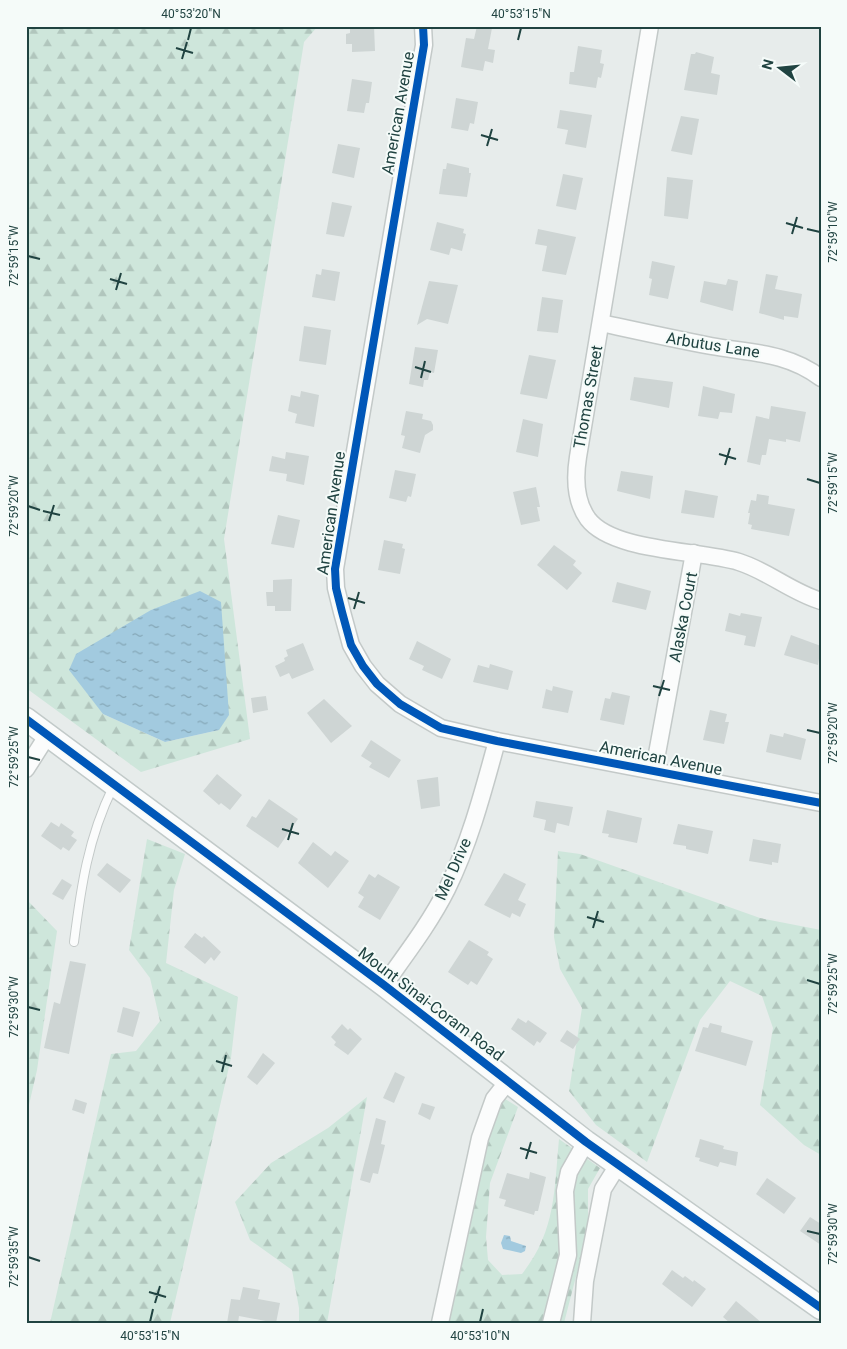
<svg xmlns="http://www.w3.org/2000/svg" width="847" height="1349" font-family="Roboto,sans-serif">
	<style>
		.forest { fill: url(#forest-firs); fill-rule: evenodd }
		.water { fill: url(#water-ripples) }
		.building { fill: #ced5d4 }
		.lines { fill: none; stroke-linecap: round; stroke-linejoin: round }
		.service-casing { stroke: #c3c9c8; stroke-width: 10 }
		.minor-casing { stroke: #c3c9c8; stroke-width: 19 }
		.secondary-casing { stroke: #c2cac9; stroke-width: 25 }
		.service { stroke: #fbfcfc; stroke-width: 8 }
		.minor { stroke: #fbfcfc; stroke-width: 16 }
		.secondary { stroke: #fbfcfc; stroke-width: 22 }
		.cycleway-casing { stroke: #f5fbf9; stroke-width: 11 }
		.cycleway { stroke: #0057b8; stroke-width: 8 }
		.ticks { fill: none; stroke: #204341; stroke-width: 2 }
		.labels { text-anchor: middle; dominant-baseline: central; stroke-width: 4; stroke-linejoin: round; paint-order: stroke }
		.street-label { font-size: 16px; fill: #204341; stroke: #f5fbf9 }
		.neatline { fill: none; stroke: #204341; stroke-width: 2 }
		.ticks-label { font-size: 12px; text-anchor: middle; fill: #204341 }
	</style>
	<defs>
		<pattern id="forest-firs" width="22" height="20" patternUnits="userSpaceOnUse" patternTransform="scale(1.25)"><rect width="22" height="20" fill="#cee6db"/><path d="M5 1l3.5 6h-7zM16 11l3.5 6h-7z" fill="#b1c6bd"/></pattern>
		<pattern id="water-ripples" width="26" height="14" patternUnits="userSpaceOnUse" patternTransform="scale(1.25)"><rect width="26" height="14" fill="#a2cadf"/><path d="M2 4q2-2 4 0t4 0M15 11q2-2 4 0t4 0" fill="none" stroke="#84a6b6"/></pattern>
	</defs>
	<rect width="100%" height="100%" fill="#e7eceb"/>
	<g class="forest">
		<path d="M 26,26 L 318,26 L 304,42 L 224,539 L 250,739 L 141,772 L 26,688 ZM 172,604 L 219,730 L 165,742 L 103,714 L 151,610 Z"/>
		<polygon points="147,839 185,854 174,890 166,963 238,997 231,1058 170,1323 50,1323 111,1054 136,1051 160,1021 150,978 129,950"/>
		<polygon points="558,851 580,854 760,918 821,930 821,1155 804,1145 760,1105 773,1028 762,996 730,981 700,1020 647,1162 596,1125 569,1091 582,1008 560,969 554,937"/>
		<polygon points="28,901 57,931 37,1070 26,1118"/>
		<polygon points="367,1097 327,1323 299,1323 299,1308 292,1270 250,1240 235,1202 271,1163 328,1128"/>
		<path d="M 502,1097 L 518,1107 L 490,1183 L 486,1237 L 488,1260 L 502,1275 L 522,1274 C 556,1231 554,1191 559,1139 L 600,1168 L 588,1189 L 588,1230 L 564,1323 L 444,1323 L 475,1178 Z"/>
	</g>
	<g class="water">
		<polygon points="200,591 221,602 229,715 219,730 165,742 103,714 69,670 76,654 151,610"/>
		<polygon points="504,1235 510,1236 511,1241 526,1246 525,1251 521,1253 503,1249 501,1243"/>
	</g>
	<g class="building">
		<polygon points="350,26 374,26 375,51 352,52 352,44 346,44 346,34 350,33"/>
		<polygon points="477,26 492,28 488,49 495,50 493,63 485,61 483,71 461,67 466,38 474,39"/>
		<polygon points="578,46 602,50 600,63 604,64 601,78 598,77 596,88 569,84 570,72 574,72"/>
		<polygon points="696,52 714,57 711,73 720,75 717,95 684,90 691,54 695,54"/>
		<polygon points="352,79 372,82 369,103 366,103 364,113 347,111"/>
		<polygon points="456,98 478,102 474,124 470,123 468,131 451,128"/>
		<polygon points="560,110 592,115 586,148 565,144 568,130 557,128"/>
		<polygon points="681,116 699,119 692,155 671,151"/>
		<polygon points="338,144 360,148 354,178 332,173"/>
		<polygon points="447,163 469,168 469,173 471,173 467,197 439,194 443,169 446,169"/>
		<polygon points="563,174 583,178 576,210 556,206"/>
		<polygon points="667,177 693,180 688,219 664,216"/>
		<polygon points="332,202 352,206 344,237 326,234"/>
		<polygon points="437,222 464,229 463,233 466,234 462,251 451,248 449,255 430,250"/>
		<polygon points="538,229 576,237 566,275 542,271 547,246 535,244"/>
		<polygon points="652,261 675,266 668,299 649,295 652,279 649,278"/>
		<polygon points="322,269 340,272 335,301 312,297 316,274 321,275"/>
		<polygon points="766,274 778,276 775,289 802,294 798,318 784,316 784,320 759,313"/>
		<polygon points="728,279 738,281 733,311 700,302 704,281 726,285"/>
		<polygon points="429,281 458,285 448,324 427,319 417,325"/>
		<polygon points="542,297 563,300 558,333 537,331"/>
		<polygon points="304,326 331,330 326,365 299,361"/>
		<polygon points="415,347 438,350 434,373 430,372 428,380 424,380 423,387 409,384"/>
		<polygon points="529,355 556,360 547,399 520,394"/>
		<polygon points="634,377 673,382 669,408 630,400"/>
		<polygon points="703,386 735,394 732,413 720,412 718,419 698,416"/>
		<polygon points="301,391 319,395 314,427 295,423 297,414 288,411 291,395 300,397"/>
		<polygon points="771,406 806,412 800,442 786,439 786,442 769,439 766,455 762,455 760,465 747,462 756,416 769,419"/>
		<polygon points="406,411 423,414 422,419 431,421 433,425 433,430 425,435 420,453 402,448 405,436 401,435"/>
		<polygon points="523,419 543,424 538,457 516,452"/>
		<polygon points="286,452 309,456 304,485 286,481 287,474 269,471 272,456 285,459"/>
		<polygon points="395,470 416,474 411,497 408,496 406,502 389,498"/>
		<polygon points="621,471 653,476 650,499 617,491"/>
		<polygon points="536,487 540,507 537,507 540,521 521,525 513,492"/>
		<polygon points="685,490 718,496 714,518 681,513"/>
		<polygon points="757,494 769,496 768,504 795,509 789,536 751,529 752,525 748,524 750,513 748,513 751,500 756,501"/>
		<polygon points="278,515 300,520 294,548 271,544"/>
		<polygon points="384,540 403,544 402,548 405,549 400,574 378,570"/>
		<polygon points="554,545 576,561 573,565 582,573 567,590 537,565"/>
		<polygon points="292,579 291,611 275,611 275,606 267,606 266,592 273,592 273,580"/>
		<polygon points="617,582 651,591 646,610 612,602"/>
		<polygon points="729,613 740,616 741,613 762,617 755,647 744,645 746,636 725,631"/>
		<polygon points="791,635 821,646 818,665 784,655"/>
		<polygon points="417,641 451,659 442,679 422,670 424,666 409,659"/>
		<polygon points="303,643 314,670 292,679 289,673 280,677 275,666 285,661 284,658 288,656 286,650"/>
		<polygon points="490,664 513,671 508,690 473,682 478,665 489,668"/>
		<polygon points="553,686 573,691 568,713 542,708 546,689 552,691"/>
		<polygon points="612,692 630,696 624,725 600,720 605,698 610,699"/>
		<polygon points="266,696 268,710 253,713 251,698"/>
		<polygon points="324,699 352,726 331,743 307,713"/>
		<polygon points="710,710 727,714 725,722 729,722 724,744 703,740"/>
		<polygon points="784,733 806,739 801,760 766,752 770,734 783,737"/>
		<polygon points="371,740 401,760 389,778 369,767 372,763 361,756"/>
		<polygon points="217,774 242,795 230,810 221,803 219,805 203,791"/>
		<polygon points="438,777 440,806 421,809 417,780"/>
		<polygon points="269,799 298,819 278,848 246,826 252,816 256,818"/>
		<polygon points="536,801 573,807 569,826 557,823 555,833 544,830 546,820 533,817"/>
		<polygon points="607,810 642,818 637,843 608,837 609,834 602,833"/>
		<polygon points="51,822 59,827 61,823 74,832 71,836 77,840 69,851 63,847 61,850 41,836"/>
		<polygon points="678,824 713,831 708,854 686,849 686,846 673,844"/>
		<polygon points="753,839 781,844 778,863 772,862 772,865 749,861"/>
		<polygon points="313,842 331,856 335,851 349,861 328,888 298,863"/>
		<polygon points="107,863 131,880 120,893 97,875"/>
		<polygon points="504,873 526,884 518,900 526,904 520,917 512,913 510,918 484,905"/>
		<polygon points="369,874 375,878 378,874 400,887 380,920 358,907 364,897 358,893"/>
		<polygon points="62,879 72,885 63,900 52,894"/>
		<polygon points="195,933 202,938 204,936 221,952 214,961 211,957 205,964 184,947"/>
		<polygon points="469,940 489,952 487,955 493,959 477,985 471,981 468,985 448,972"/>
		<polygon points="70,961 86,964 69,1054 44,1048 54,1002 60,1004"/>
		<polygon points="123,1007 140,1012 133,1037 117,1032"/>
		<polygon points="518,1018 526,1023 528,1020 547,1033 540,1043 537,1041 534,1046 511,1029"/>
		<polygon points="710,1023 722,1026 721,1032 753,1041 746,1066 695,1051 703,1027 708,1028"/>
		<polygon points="342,1024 348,1030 350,1028 362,1039 348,1055 334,1045 336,1042 331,1037"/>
		<polygon points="567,1030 580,1039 573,1049 560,1041"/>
		<polygon points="263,1053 275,1063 257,1085 247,1077"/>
		<polygon points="395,1072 405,1077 394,1103 383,1098"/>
		<polygon points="75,1099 87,1103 84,1114 72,1110"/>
		<polygon points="422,1103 435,1107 430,1120 418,1114"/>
		<polygon points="376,1118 386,1121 381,1144 385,1145 378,1174 373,1173 370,1183 360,1180"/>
		<polygon points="700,1139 724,1146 723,1149 738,1152 736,1166 720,1162 718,1167 699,1161 700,1158 695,1157"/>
		<polygon points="530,1172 546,1177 538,1211 535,1211 534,1215 504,1206 506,1200 499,1198 507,1173 529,1179"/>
		<polygon points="767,1178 796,1198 784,1214 756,1194"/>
		<polygon points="810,1217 821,1224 821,1245 800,1231"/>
		<polygon points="672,1270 683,1278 685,1276 693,1282 694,1280 706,1289 692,1307 662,1284"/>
		<polygon points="243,1287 260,1290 258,1299 280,1303 276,1323 239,1316 238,1323 227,1323 231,1299 240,1300"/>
		<polygon points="736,1301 762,1323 730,1323 723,1317"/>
	</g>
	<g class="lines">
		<defs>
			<path id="service" d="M 74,942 C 81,887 88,838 113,787"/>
			<g id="minor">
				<polyline points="423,26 424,45 335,569 336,588 342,612 351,645 363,666 377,684 400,704 441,728 497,741 821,803"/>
				<path d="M 650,26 L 578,457 C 575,476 575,501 588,519 C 613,552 699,550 739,562 C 768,571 791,592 821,601"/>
				<path d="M 601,323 C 638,331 674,339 711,346 C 750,353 787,352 821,378"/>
				<polyline points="26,769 47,736"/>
				<polyline points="654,770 694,553"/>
				<path d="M 384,985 C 406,954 430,923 447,889 C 470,842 483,792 497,741"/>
				<polyline points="440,1323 480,1138 494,1099 509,1080"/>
				<polyline points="551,1323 568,1255 565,1191 569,1172 586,1142"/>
				<polyline points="582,1323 585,1281 603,1189 618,1165"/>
			</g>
			<polyline id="secondary" points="26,719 384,985 586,1142 821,1308"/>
		</defs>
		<use href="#service" class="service-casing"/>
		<use href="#minor" class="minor-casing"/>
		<use href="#secondary" class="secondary-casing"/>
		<use href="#service" class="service"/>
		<use href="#minor" class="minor"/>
		<use href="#secondary" class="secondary"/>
		<defs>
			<g id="cycleway">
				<polyline points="423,26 424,45 335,569 336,588 342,612 351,645 363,666 377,684 400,704 441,728 497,741 821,803"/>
				<polyline points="26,719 384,985 586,1142 821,1308"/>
			</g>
		</defs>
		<use href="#cycleway" class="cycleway-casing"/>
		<use href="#cycleway" class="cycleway"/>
	</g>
	<path class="ticks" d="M 188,40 L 191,28M 518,40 L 521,28M 176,48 L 193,53M 182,59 L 187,42M 481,135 L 498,140M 487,146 L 492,129M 786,223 L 803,228M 807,229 L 820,232M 792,234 L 797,217M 28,256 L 40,259M 110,279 L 127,284M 116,290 L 121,273M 415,367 L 431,372M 421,378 L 425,361M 719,454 L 736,459M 725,465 L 730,448M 807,479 L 820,483M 28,506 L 40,510M 43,511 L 60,515M 49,521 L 54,505M 348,598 L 365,603M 354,609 L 359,592M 653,686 L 670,690M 659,696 L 664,680M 807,730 L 820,733M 28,757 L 40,760M 282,829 L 299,834M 288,840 L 293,823M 587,917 L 604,922M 593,928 L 598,911M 807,980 L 820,984M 28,1007 L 40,1010M 216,1061 L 232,1066M 222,1072 L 226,1055M 520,1148 L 537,1153M 526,1159 L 531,1142M 807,1231 L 820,1234M 28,1257 L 40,1261M 149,1292 L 166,1297M 155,1303 L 160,1286M 150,1322 L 153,1309M 480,1322 L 483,1309"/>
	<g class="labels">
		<g class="street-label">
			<text transform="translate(398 113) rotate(-80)">American Avenue</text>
			<text transform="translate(713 345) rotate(9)">Arbutus Lane</text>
			<text transform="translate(588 397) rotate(-80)">Thomas Street</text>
			<text transform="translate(331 513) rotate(-82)">American Avenue</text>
			<text transform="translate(683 617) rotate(-79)">Alaska Court</text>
			<text transform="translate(661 758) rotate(11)">American Avenue</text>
			<text transform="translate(453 869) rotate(-66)">Mel Drive</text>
			<text transform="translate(431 1004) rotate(37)">Mount Sinai-Coram Road</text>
		</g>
	</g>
	<rect width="847" height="1349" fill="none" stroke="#f5fbf9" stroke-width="55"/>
	<g transform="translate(780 68) rotate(286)" stroke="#f5fbf9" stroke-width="4" paint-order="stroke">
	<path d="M0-4L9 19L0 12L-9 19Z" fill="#204341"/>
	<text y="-8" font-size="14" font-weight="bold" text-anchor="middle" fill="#204341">N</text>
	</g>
	<rect x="28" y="28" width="792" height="1294" class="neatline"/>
	<g class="ticks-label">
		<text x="191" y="18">40°53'20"N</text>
		<text x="521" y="18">40°53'15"N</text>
		<text transform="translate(833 232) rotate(-90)" y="4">72°59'10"W</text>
		<text transform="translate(14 256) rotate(-90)" y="4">72°59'15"W</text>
		<text transform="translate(833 483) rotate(-90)" y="4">72°59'15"W</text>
		<text transform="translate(14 506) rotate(-90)" y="4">72°59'20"W</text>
		<text transform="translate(833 733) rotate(-90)" y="4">72°59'20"W</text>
		<text transform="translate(14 757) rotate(-90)" y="4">72°59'25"W</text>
		<text transform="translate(833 984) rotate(-90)" y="4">72°59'25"W</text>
		<text transform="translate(14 1007) rotate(-90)" y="4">72°59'30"W</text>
		<text transform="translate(833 1234) rotate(-90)" y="4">72°59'30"W</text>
		<text transform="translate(14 1257) rotate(-90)" y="4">72°59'35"W</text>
		<text x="150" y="1340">40°53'15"N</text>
		<text x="480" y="1340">40°53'10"N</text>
	</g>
</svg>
